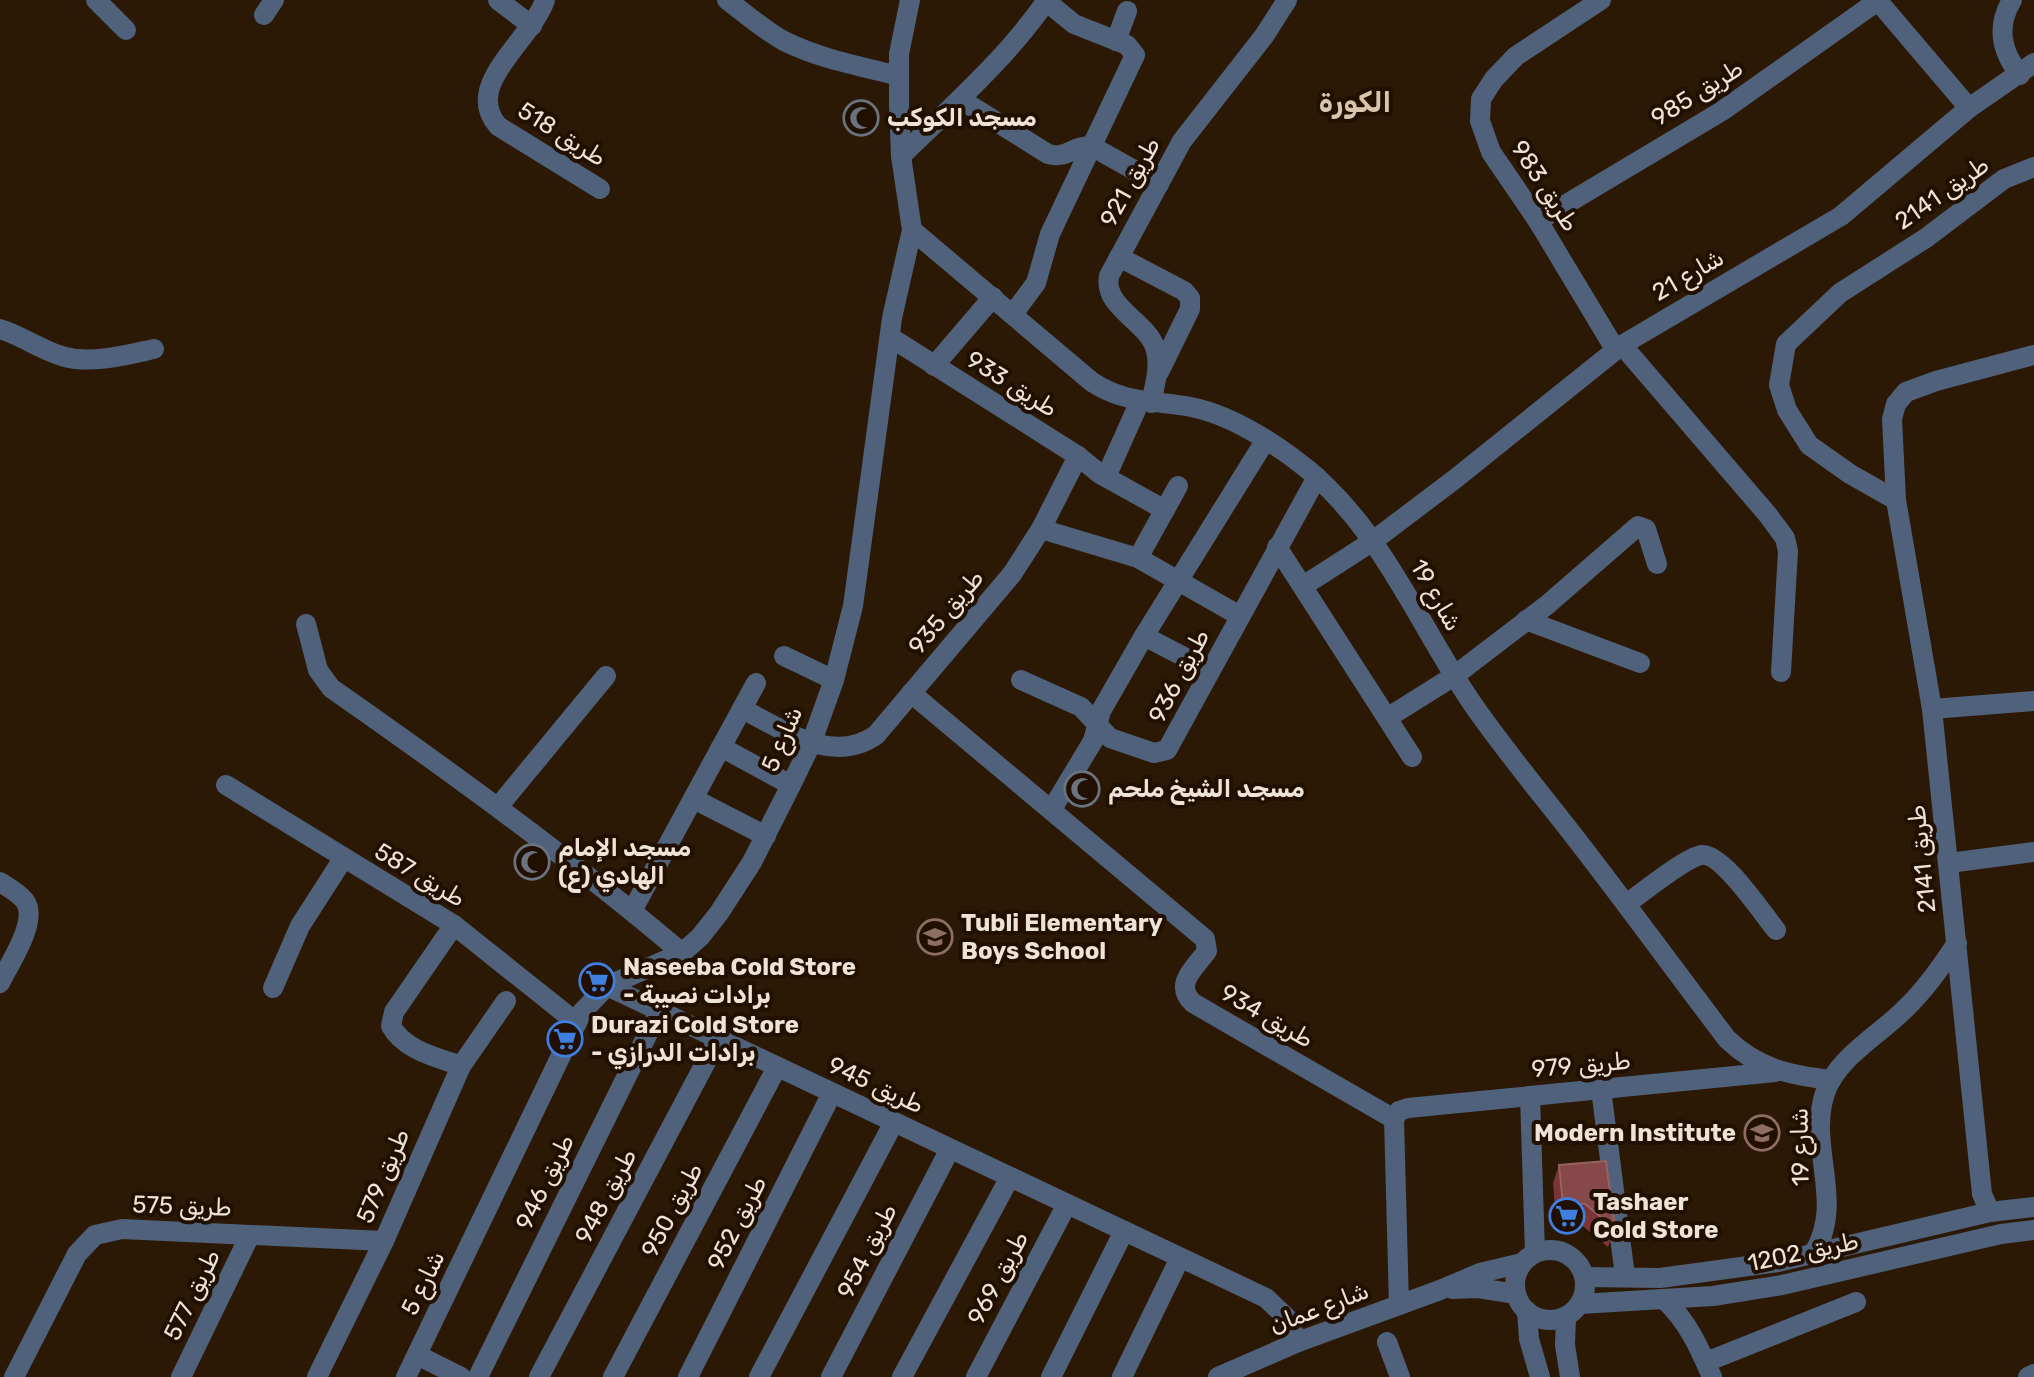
<svg xmlns="http://www.w3.org/2000/svg" width="2034" height="1377" font-family="Rubik,Cairo,sans-serif">
	<style>
		.lines { fill: none; stroke-linecap: round; stroke-linejoin: round }
		.minor { stroke: #50617b; stroke-width: 20 }
		.wall { fill: #7b3538 }
		.shaded-wall { fill: #56221d }
		.building { fill: #874849; stroke: #98605f; stroke-width: 2 }
		.labels { text-anchor: middle; dominant-baseline: central; stroke-width: 8; stroke-linejoin: round; paint-order: stroke }
		.street-label { font-size: 24px; fill: #efe2d6; stroke: #211000 }
		.poi-label { font-size: 24px; font-weight: bold; fill: #efe2d6; stroke: #211000; text-anchor: start }
		.quarter-label { font-size: 28px; font-weight: bold; fill: #dcc4ac; stroke: #211000 }
	</style>
	<rect width="100%" height="100%" fill="#2b1906"/>
	<g class="lines">
		<g class="minor">
			<polyline points="96,0 126,30"/>
			<polyline points="498,0 532,26"/>
			<path d="M 545,0 C 531,41 462,85 498,126 L 600,189"/>
			<path d="M 727,0 C 746,14 764,30 784,41 C 820,59 860,66 899,76"/>
			<polyline points="1601,0 1516,56 1494,79 1481,99 1480,121 1491,152 1538,221 1615,349"/>
			<path d="M 2012,0 C 1996,27 2001,51 2020,75"/>
			<polyline points="1878,1 1969,108"/>
			<polyline points="264,15 274,0"/>
			<polyline points="1116,41 1127,11"/>
			<path d="M 960,99 L 1048,154 C 1067,160 1075,143 1093,147 L 1159,184"/>
			<path d="M 901,156 C 952,106 1006,59 1047,0"/>
			<polyline points="1538,221 1722,111 1879,0"/>
			<path d="M 912,230 L 1092,382 C 1126,404 1153,400 1191,407 C 1227,414 1263,436 1293,458 C 1379,520 1416,622 1474,706 C 1506,752 1543,796 1577,840 C 1628,906 1677,973 1727,1039 C 1758,1069 1790,1075 1831,1080"/>
			<polyline points="1119,257 1184,291 1190,298 1190,309 1159,372"/>
			<polyline points="1013,314 1036,283 1050,234 1135,55 1127,45 1074,24 1046,1"/>
			<path d="M 0,329 C 23,336 42,351 65,357 C 93,364 126,355 154,349"/>
			<polyline points="890,337 1078,456 1100,474 1165,510"/>
			<polyline points="1622,345 1768,515 1785,538 1788,551 1781,672"/>
			<polyline points="934,366 993,297"/>
			<path d="M 1151,403 C 1155,384 1161,365 1155,347 C 1145,320 1103,307 1109,276 L 1182,141 L 1264,36 L 1287,0"/>
			<polyline points="1106,477 1140,401"/>
			<polyline points="1896,500 1850,474 1809,445 1787,410 1779,385 1786,344 1840,293 1926,238 2004,179 2034,167"/>
			<polyline points="1041,529 1138,558 1240,616"/>
			<polyline points="1277,547 1412,757"/>
			<polyline points="1138,558 1178,486"/>
			<polyline points="1303,586 1373,541 1455,479 1622,345 1841,216 1969,108 2034,63"/>
			<polyline points="1526,620 1640,663"/>
			<path d="M 306,624 L 318,670 L 331,688 C 451,772 570,858 682,953"/>
			<polyline points="1144,636 1209,670"/>
			<polyline points="784,656 834,680"/>
			<polyline points="1021,680 1081,707 1110,738 1154,753 1167,750 1317,477"/>
			<path d="M 911,693 L 1205,939 L 1207,951 C 1195,968 1173,984 1193,1003 L 1394,1119"/>
			<path d="M 742,709 C 783,729 832,766 876,735 L 1012,574 L 1041,529 L 1078,456"/>
			<polyline points="1932,709 2034,701"/>
			<polyline points="1387,718 1454,676 1547,605 1638,526 1646,529 1657,564"/>
			<polyline points="721,747 791,785"/>
			<polyline points="226,785 454,925 577,1023"/>
			<polyline points="694,799 766,836"/>
			<polyline points="498,807 606,676"/>
			<polyline points="1052,809 1093,741 1101,711 1144,636 1265,441"/>
			<polyline points="1949,863 2034,852"/>
			<path d="M 0,882 C 8,887 19,893 25,901 C 39,921 9,964 0,983"/>
			<path d="M 1626,904 C 1642,893 1685,858 1701,855 C 1722,852 1762,913 1776,930"/>
			<polyline points="632,911 756,683"/>
			<path d="M 454,925 L 394,1012 L 391,1026 C 404,1050 436,1057 461,1066"/>
			<polyline points="607,986 1266,1298 1286,1317 1298,1342"/>
			<polyline points="273,988 300,926 343,859"/>
			<polyline points="1601,1089 1625,1276"/>
			<polyline points="1530,1096 1535,1253"/>
			<polyline points="1394,1119 1399,1111 1408,1108 1775,1072"/>
			<polyline points="1394,1119 1399,1305"/>
			<polyline points="1990,1212 1982,1194 1932,709 1896,500 1892,419 1896,404 1906,392 1936,381 2034,355"/>
			<circle cx="1550" cy="1285" r="35"/>
			<path d="M 1813,1254 C 1846,1203 1807,1147 1825,1093 C 1837,1058 1879,1035 1904,1010 C 1925,990 1941,967 1957,943"/>
			<polyline points="1585,1277 1660,1278 1778,1262 1990,1212 2034,1207"/>
			<polyline points="1452,1289 1478,1288 1516,1294"/>
			<path d="M 1664,1299 C 1688,1322 1699,1347 1712,1377"/>
			<polyline points="1580,1304 1713,1296 1782,1285 2001,1234 2034,1230"/>
			<polyline points="1527,1311 1529,1339 1540,1377"/>
			<polyline points="1566,1316 1565,1345 1570,1377"/>
			<polyline points="1387,1342 1400,1377"/>
			<polyline points="417,1355 461,1377"/>
			<polyline points="1706,1362 1856,1302"/>
			<polyline points="14,1377 77,1254 95,1235 122,1229 384,1241"/>
			<polyline points="181,1377 250,1235"/>
			<polyline points="317,1377 384,1241 461,1066 506,1001"/>
			<polyline points="406,1377 582,1012 607,986 682,953 700,937 719,913 752,862 791,785 811,744 834,680 853,606 892,318 912,230 901,156 899,104 899,54 910,0"/>
			<polyline points="478,1377 659,1011"/>
			<polyline points="539,1377 718,1039"/>
			<polyline points="613,1377 777,1067"/>
			<polyline points="688,1377 832,1093"/>
			<polyline points="759,1377 894,1122"/>
			<polyline points="831,1377 950,1149"/>
			<polyline points="902,1377 1010,1177"/>
			<polyline points="976,1377 1067,1204"/>
			<polyline points="1051,1377 1124,1231"/>
			<polyline points="1122,1377 1180,1258"/>
			<polyline points="1218,1377 1298,1342 1440,1290 1480,1273 1522,1263"/>
			<polyline points="2028,1377 2034,1374"/>
		</g>
	</g>
	<polygon class="wall" points="1559,1165 1615,1229 1608,1247 1578,1222 1556,1222 1553,1183"/>
	<polygon class="shaded-wall" points="1563,1204 1585,1204 1578,1222 1556,1222"/>
	<polygon class="building" points="1606,1161 1615,1229 1585,1204 1563,1204 1559,1165"/>
	<defs>
		<symbol id="mosque-ring" viewBox="-11 -11 22 22"><circle r="9.5" fill="#211000" stroke="#6b7280" stroke-width="1.5"/><path d="M3.5-4.9A6 6 0 1 0 3.5 4.9A5 5 0 1 1 3.5-4.9Z" fill="#6b7280"/></symbol>
		<symbol id="school-ring" viewBox="-11 -11 22 22"><circle r="9.5" fill="#211000" stroke="#8d6e63" stroke-width="1.5"/><path d="M0-5L7-2L0 1L-7-2ZM-4 1L0 2.5L4 1V4Q0 6-4 4Z" fill="#8d6e63"/></symbol>
		<symbol id="supermarket-ring" viewBox="-11 -11 22 22"><circle r="9.5" fill="#211000" stroke="#3f7fe0" stroke-width="1.5"/><path d="M-6-5.5h2.5l.6 2H6L4.5 2H-2.5L-4.4-4H-6ZM-1.5 3.2a1.3 1.3 0 1 0 .1 0ZM3 3.2a1.3 1.3 0 1 0 .1 0Z" fill="#3f7fe0"/></symbol>
	</defs>
	<g fill-rule="evenodd">
		<use href="#mosque-ring" x="841" y="98" width="40" height="40"/>
		<use href="#mosque-ring" x="1062" y="769" width="40" height="40"/>
		<use href="#mosque-ring" x="512" y="842" width="40" height="40"/>
		<use href="#school-ring" x="915" y="917" width="40" height="40"/>
		<use href="#supermarket-ring" x="577" y="961" width="40" height="40"/>
		<use href="#supermarket-ring" x="545" y="1019" width="40" height="40"/>
		<use href="#school-ring" x="1742" y="1113" width="40" height="40"/>
		<use href="#supermarket-ring" x="1547" y="1196" width="40" height="40"/>
	</g>
	<g class="labels">
		<g class="street-label">
			<text transform="translate(1697 93) rotate(-32)">طريق 985</text>
			<text transform="translate(562 134) rotate(32)">طريق 518</text>
			<text transform="translate(1130 182) rotate(-61)">طريق 921</text>
			<text transform="translate(1545 186) rotate(57)">طريق 983</text>
			<text transform="translate(1942 193) rotate(-35)">طريق 2141</text>
			<text transform="translate(1688 275) rotate(-30)">شارع 21</text>
			<text transform="translate(1012 384) rotate(32)">طريق 933</text>
			<text transform="translate(1436 595) rotate(60)">شارع 19</text>
			<text transform="translate(946 612) rotate(-50)">طريق 935</text>
			<text transform="translate(1179 676) rotate(-62)">طريق 936</text>
			<text transform="translate(782 739) rotate(-67)">شارع 5</text>
			<text transform="translate(1922 859) rotate(-96)">طريق 2141</text>
			<text transform="translate(420 875) rotate(31)">طريق 587</text>
			<text transform="translate(1267 1016) rotate(30)">طريق 934</text>
			<text transform="translate(1581 1065) rotate(-5)">طريق 979</text>
			<text transform="translate(876 1085) rotate(25)">طريق 945</text>
			<text transform="translate(1800 1147) rotate(-91)">شارع 19</text>
			<text transform="translate(383 1176) rotate(-67)">طريق 579</text>
			<text transform="translate(545 1182) rotate(-64)">طريق 946</text>
			<text transform="translate(606 1196) rotate(-62)">طريق 948</text>
			<text transform="translate(182 1206) rotate(2)">طريق 575</text>
			<text transform="translate(672 1210) rotate(-62)">طريق 950</text>
			<text transform="translate(737 1223) rotate(-63)">طريق 952</text>
			<text transform="translate(867 1251) rotate(-63)">طريق 954</text>
			<text transform="translate(1803 1252) rotate(-12)">طريق 1202</text>
			<text transform="translate(998 1278) rotate(-62)">طريق 969</text>
			<text transform="translate(423 1283) rotate(-64)">شارع 5</text>
			<text transform="translate(192 1295) rotate(-64)">طريق 577</text>
			<text transform="translate(1319 1308) rotate(-21)">شارع عمان</text>
		</g>
		<g class="poi-label">
			<text x="887" y="118">مسجد الكوكب</text>
			<text x="1108" y="789">مسجد الشيخ ملحم</text>
			<text x="558" y="848">مسجد الإمام<tspan x="558" dy="28">الهادي (ع)</tspan></text>
			<text x="961" y="923">Tubli Elementary<tspan x="961" dy="28">Boys School</tspan></text>
			<text x="623" y="967">Naseeba Cold Store<tspan x="623" dy="28">- برادات نصيبة</tspan></text>
			<text x="591" y="1025">Durazi Cold Store<tspan x="591" dy="28">- برادات الدرازي</tspan></text>
			<text x="1736" y="1133" text-anchor="end">Modern Institute</text>
			<text x="1593" y="1202">Tashaer<tspan x="1593" dy="28">Cold Store</tspan></text>
		</g>
		<g class="quarter-label">
			<text x="1355" y="102">الكورة</text>
		</g>
	</g>
</svg>
